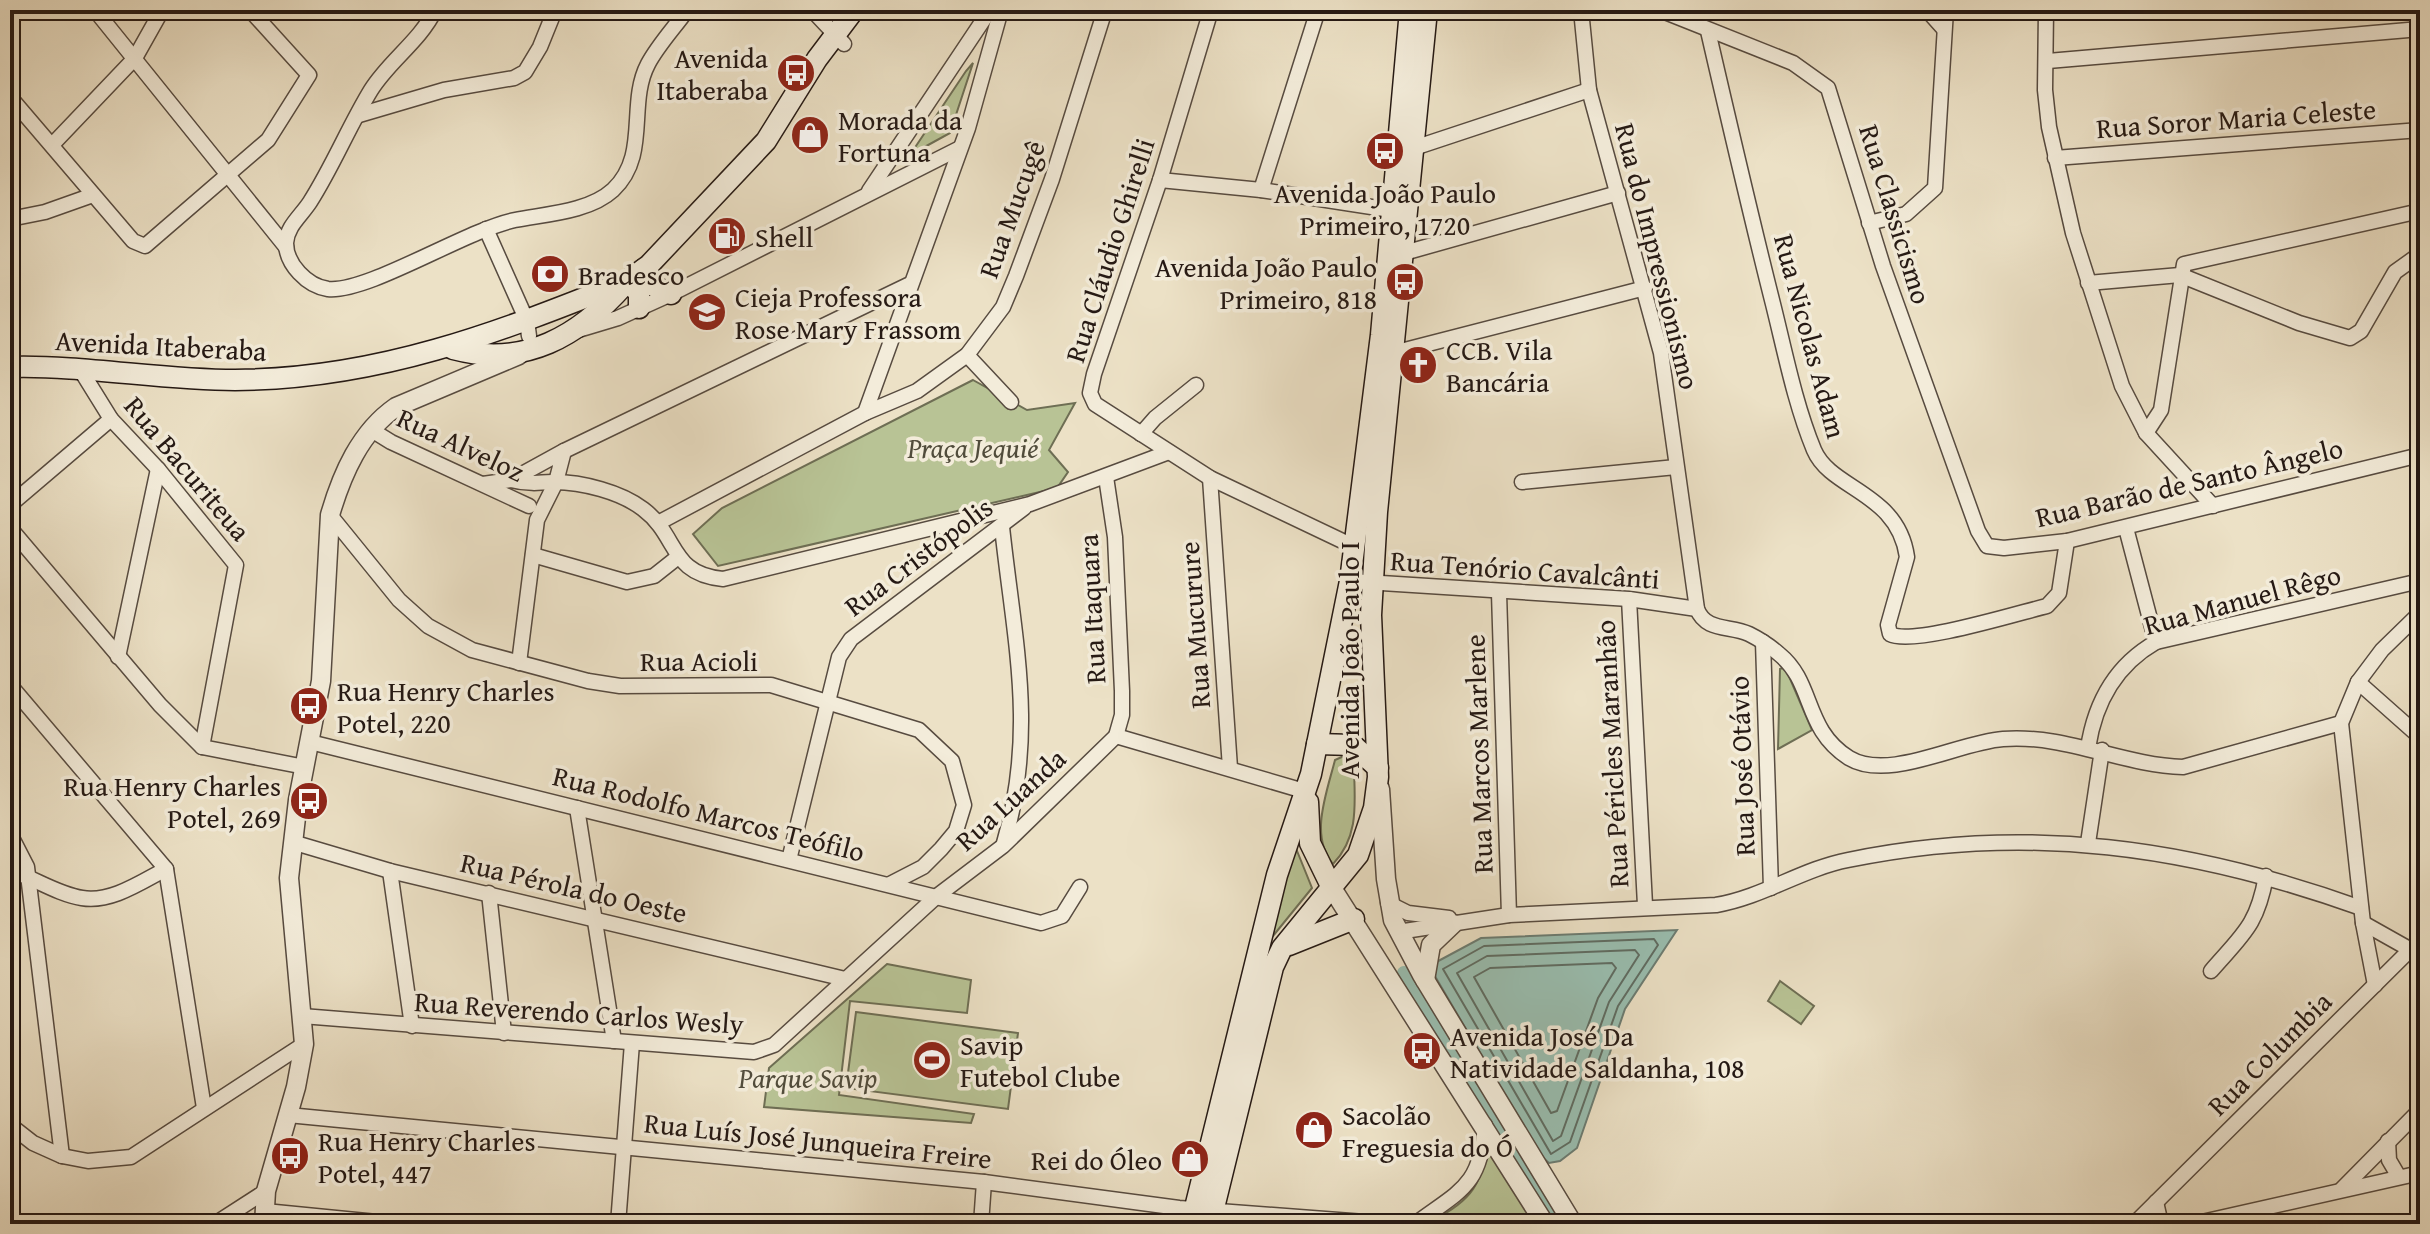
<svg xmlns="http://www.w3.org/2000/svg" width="2430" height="1234" font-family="'Gentium Book Plus',serif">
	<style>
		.green { fill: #b8c395; stroke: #6e6e54; stroke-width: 2 }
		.water { fill: #99beb0; stroke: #6b7c72; stroke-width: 2 }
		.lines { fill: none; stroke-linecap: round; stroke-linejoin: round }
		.shore { stroke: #5f6c62; stroke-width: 2 }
		.canal { stroke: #99beb0; stroke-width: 14 }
		.minor-casing { stroke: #574b40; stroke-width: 17 }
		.tertiary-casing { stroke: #574b40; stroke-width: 21 }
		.secondary-casing { stroke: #251914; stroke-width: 23 }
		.minor { stroke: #f3ecda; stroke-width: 14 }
		.tertiary { stroke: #f3ecda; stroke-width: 18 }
		.secondary { stroke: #f3ecda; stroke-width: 20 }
		.labels { text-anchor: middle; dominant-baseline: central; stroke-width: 7; stroke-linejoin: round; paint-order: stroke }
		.poi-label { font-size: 28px; fill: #251914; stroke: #f3ecda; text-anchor: start }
		.street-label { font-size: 28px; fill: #251914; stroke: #f3ecda }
		.park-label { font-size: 28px; font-style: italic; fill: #514c3b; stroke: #f3ecda }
	</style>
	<rect width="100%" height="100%" fill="#ece1c6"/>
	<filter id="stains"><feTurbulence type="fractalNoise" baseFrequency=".0025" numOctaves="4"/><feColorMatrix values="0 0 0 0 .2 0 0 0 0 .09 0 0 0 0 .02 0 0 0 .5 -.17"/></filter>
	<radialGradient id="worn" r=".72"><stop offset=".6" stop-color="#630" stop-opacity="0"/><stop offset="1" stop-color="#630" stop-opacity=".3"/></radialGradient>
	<g class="green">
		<polygon points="973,63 950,133 910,155 966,71"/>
		<polygon points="973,380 1027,410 1075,403 1049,450 1068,472 1057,488 718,566 693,534 722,508"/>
		<polygon points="1785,667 1812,730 1778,749 1780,669"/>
		<path d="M 1344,756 L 1352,761 L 1354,769 C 1355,804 1359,837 1333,864 C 1309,836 1327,792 1335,760 Z"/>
		<polygon points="1291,836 1312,888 1273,936 1266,934"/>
		<polygon points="887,964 971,980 967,1013 850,1001 839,1095 974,1114 971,1123 764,1107 769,1068"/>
		<polygon points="1780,981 1814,1006 1801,1024 1768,1001"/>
		<polygon points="856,1012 1018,1033 1008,1109 846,1088"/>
		<path d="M 1489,1141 L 1539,1224 L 1455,1224 L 1433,1220 C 1473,1200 1481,1184 1489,1141 Z"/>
	</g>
	<polygon class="water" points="1677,930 1625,1009 1577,1148 1560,1161 1549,1163 1540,1155 1429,966 1481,938"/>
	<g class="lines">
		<g class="shore">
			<polygon points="1654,939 1658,945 1618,1006 1570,1142 1551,1154 1443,969 1484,946"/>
			<polygon points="1635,950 1639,955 1609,1002 1561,1136 1553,1141 1457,973 1487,956"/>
			<polygon points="1612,963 1616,968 1598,998 1557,1111 1551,1113 1474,977 1490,968"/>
		</g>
		<polyline class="canal" points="1404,973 1555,1224"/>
		<defs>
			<g id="minor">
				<polyline points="95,10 286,247"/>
				<path d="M 435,10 C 420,41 389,61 371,90 C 349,126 333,166 310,202 C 301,216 287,226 286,243 C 286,264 307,286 328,289 C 368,293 466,230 515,220 C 546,214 589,212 613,190 C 650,155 627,104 648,64 C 658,45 675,27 687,10"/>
				<polyline points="812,10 844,44"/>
				<polyline points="1211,10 1160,180 1094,374 1090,393 1095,404 1210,478 1355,547"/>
				<path d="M 1581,10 L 1589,90 L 1661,353 L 1697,609 C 1706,632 1730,625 1749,634 C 1759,639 1770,646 1779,654 C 1815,683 1803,729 1849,758 C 1889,782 1959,742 2003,739 C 2065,734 2122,765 2183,767 L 2341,723"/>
				<polyline points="1660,10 1793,63 1828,88 1883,266 1978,531 1987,546 2004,548 2067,541 2420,455"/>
				<polyline points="1927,10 1944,29"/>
				<polyline points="2046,10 2045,90 2049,127 2073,233 2122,386 2146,433 2213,506"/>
				<path d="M 1708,31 C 1729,122 1750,213 1773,304 C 1785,352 1795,404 1814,450 C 1831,490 1898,492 1907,557 L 1888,625 L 1890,634 C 1912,646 2018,613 2047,606 L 2059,593 L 2067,541"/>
				<polyline points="2048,61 2420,29"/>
				<polyline points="10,97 133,241 145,246 268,140 309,75 250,10"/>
				<polyline points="359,115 444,90 514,78 525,72 540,47 555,10"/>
				<polyline points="52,145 135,58 162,10"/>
				<polyline points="1414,148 1589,90"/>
				<polyline points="2055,158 2420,130"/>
				<polyline points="1160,180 1261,190 1391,210"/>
				<polyline points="1261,190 1318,10"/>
				<polyline points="869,191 990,10"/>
				<polyline points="10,219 45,212 93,195"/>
				<polyline points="1869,223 1906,214 1935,188 1946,10"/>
				<polyline points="486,229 527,321 529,336"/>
				<polyline points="1404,253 1618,193"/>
				<polyline points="2088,283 2180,275 2299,323 2350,338 2361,331 2395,272 2420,254"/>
				<polyline points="578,330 618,318 671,294 960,148"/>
				<polyline points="1393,353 1645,288"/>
				<polyline points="967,355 1011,402"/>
				<polyline points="80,369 111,419 158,469 236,565 202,747"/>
				<polyline points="865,413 968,128 1001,10"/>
				<polyline points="370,429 391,442 529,506"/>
				<polyline points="2146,433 2161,410 2184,264 2420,211"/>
				<polyline points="1141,434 1155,418 1196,385"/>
				<polyline points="564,451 908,285"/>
				<polyline points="1210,478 1230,768"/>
				<path d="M 511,480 C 526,484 539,483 554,482 C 582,482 621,492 643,509 C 679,536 669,574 723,579 L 1030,504 L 1169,452"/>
				<polyline points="1522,482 1676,467"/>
				<polyline points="483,484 511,480 564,451 556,482 537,520 519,663"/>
				<polyline points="10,505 111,419"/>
				<polyline points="330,515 399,600 428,626 472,650 588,681 620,686 771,685 919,730 952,761 964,805 956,831 941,849 923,867 890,884"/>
				<polyline points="658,523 865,413 917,391 967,355 1003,307 1016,276 1052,179 1105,10"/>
				<path d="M 1002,527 C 1014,640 1037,730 1004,843"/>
				<polyline points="10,528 160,705 202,747 305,767"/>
				<polyline points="2126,528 2156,642"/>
				<polyline points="533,555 627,582 654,576 678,557"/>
				<polyline points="1350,581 1629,599 1697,609"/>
				<polyline points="1499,593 1509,915"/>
				<polyline points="1629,599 1645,905"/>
				<polyline points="1763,642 1771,888"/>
				<polyline points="118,657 158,469"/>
				<polyline points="2358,682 2420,737"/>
				<polyline points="10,685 166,869 204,1108"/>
				<polyline points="1116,736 1304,791"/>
				<polyline points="310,742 1041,923 1062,916 1080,887"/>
				<path d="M 2088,748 C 2095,702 2116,665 2156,642 L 2420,581"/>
				<polyline points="577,808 614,1041"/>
				<polyline points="10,834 27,867 62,1156"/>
				<polyline points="292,842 390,871 845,979"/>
				<polyline points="2088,843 2102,750"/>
				<polyline points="789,860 839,657 851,639 1024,508"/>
				<path d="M 10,870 C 34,878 57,894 82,898 C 111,903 141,882 166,869"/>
				<polyline points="390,871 412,1026"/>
				<polyline points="489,893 504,1033"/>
				<polyline points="1388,903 1408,913 1449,918"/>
				<polyline points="2363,923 2411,950"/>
				<path d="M 1398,932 L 1509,915 L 1716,905 C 1763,897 1802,869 1848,860 C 2027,823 2191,847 2361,908"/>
				<path d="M 2211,971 C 2243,934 2257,926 2266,876"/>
				<polyline points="2375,985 2363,923 2341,723 2358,682 2382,650 2420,613"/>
				<polyline points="302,1016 754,1052 774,1045 937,896 1003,846 1116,736 1122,715 1122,691 1115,537 1106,477"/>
				<polyline points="288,1115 984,1182 1179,1208 1391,1224"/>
				<polyline points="10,1125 33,1143 62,1156 88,1161 131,1157 304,1044"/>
				<polyline points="2388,1141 2389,1160 2399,1177"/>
				<polyline points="2342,1189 2420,1110"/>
				<polyline points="2156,1202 2161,1224"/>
				<polyline points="265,1211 397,1224"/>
				<polyline points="215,1224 266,1191"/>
				<polyline points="618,1224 632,1043"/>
				<polyline points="981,1224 984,1182"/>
				<path d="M 1415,1224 C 1459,1191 1481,1187 1485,1125"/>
				<polyline points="2134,1224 2420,940"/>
				<polyline points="2193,1224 2420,1173"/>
			</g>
			<g id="tertiary">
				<polyline points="1380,789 1386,879 1393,920 1422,975 1573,1224"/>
				<polyline points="1332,888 1545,1224"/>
				<polyline points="1425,980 1431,945 1453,924"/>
				<path d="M 264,1224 L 266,1191 L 296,1087 L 304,1044 L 289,878 L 298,800 L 321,681 L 330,515 C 342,474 360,432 396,407 L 519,355"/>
			</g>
			<g id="secondary">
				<polyline points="644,269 651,285 671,294"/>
				<polyline points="627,281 639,293 639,308"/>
				<path d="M 453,349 C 525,368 579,336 625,284"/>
				<path d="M 10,367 C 85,365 160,380 235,380 C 378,379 497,333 627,281 L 649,265 L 766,141 L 817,59 L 854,10"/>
				<polyline points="1317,744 1353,745 1378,768"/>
				<polyline points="1308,802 1310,843 1332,888"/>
				<polyline points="1289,945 1354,919"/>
				<polyline points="1191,1224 1277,875 1311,774 1350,581 1381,335 1410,10"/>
				<polyline points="1210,1224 1273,967 1282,948 1358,855 1374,808 1378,777 1371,615 1377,512 1427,10"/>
			</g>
		</defs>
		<use href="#minor" class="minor-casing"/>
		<use href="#tertiary" class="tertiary-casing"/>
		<use href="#secondary" class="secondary-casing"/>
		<use href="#minor" class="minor"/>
		<use href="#tertiary" class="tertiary"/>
		<use href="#secondary" class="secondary"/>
	</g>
	<defs>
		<symbol id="bus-disc" viewBox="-11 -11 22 22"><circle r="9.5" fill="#8f2418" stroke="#f3ecda"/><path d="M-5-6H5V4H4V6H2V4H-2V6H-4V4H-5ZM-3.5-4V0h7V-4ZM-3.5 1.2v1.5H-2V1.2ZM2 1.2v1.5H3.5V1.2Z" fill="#fff"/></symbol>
		<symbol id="shop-disc" viewBox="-11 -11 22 22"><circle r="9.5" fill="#8f2418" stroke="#f3ecda"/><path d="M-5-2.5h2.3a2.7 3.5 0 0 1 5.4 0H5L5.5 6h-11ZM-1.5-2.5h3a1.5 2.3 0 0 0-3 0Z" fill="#fff"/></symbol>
		<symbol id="fuel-disc" viewBox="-11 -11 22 22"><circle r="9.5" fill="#8f2418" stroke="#f3ecda"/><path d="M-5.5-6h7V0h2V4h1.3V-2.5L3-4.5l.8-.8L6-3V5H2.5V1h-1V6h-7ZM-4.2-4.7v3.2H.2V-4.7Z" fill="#fff"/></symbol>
		<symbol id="bank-disc" viewBox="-11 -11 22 22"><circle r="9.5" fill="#8f2418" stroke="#f3ecda"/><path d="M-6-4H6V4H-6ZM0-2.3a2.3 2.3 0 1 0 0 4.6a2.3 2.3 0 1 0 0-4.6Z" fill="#fff"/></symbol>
		<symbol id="school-disc" viewBox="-11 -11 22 22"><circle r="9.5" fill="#8f2418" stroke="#f3ecda"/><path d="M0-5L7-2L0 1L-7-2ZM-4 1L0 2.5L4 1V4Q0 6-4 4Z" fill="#fff"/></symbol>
		<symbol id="church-disc" viewBox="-11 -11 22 22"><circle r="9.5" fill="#8f2418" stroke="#f3ecda"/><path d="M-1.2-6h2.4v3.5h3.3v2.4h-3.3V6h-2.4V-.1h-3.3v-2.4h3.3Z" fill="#fff"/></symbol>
		<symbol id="stadium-disc" viewBox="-11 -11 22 22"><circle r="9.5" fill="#8f2418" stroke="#f3ecda"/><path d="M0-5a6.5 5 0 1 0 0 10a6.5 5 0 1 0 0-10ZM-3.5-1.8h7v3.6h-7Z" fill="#fff"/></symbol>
	</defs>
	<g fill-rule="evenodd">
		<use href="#bus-disc" x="774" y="51" width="44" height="44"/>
		<use href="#shop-disc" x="788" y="113" width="44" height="44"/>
		<use href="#bus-disc" x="1363" y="129" width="44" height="44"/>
		<use href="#fuel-disc" x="705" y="214" width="44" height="44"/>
		<use href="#bank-disc" x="528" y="252" width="44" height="44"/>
		<use href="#bus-disc" x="1383" y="260" width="44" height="44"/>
		<use href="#school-disc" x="685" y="290" width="44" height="44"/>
		<use href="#church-disc" x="1396" y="343" width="44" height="44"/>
		<use href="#bus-disc" x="287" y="684" width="44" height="44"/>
		<use href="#bus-disc" x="287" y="779" width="44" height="44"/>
		<use href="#bus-disc" x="1400" y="1029" width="44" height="44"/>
		<use href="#stadium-disc" x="910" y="1038" width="44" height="44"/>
		<use href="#shop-disc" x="1292" y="1108" width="44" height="44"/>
		<use href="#bus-disc" x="268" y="1134" width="44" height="44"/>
		<use href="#shop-disc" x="1168" y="1137" width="44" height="44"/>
	</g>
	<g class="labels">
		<g class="poi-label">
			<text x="768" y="57" text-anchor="end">Avenida<tspan x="768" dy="32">Itaberaba</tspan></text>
			<text x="838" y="119">Morada da<tspan x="838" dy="32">Fortuna</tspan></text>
			<text x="1385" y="192" text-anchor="middle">Avenida João Paulo<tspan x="1385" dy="32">Primeiro, 1720</tspan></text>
			<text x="755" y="236">Shell</text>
			<text x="1377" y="266" text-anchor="end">Avenida João Paulo<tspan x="1377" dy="32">Primeiro, 818</tspan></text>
			<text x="578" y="274">Bradesco</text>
			<text x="735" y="296">Cieja Professora<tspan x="735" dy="32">Rose Mary Frassom</tspan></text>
			<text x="1446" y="349">CCB. Vila<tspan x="1446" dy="32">Bancária</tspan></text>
			<text x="337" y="690">Rua Henry Charles<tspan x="337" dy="32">Potel, 220</tspan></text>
			<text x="281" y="785" text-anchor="end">Rua Henry Charles<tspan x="281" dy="32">Potel, 269</tspan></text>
			<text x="1450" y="1035">Avenida José Da<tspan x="1450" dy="32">Natividade Saldanha, 108</tspan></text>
			<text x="960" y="1044">Savip<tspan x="960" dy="32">Futebol Clube</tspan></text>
			<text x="1342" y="1114">Sacolão<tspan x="1342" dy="32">Freguesia do Ó</tspan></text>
			<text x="318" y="1140">Rua Henry Charles<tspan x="318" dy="32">Potel, 447</tspan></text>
			<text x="1162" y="1159" text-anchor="end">Rei do Óleo</text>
		</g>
		<g class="street-label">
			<text transform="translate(2236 118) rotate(-4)">Rua Soror Maria Celeste</text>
			<text transform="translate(1011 209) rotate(-70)">Rua Mucugê</text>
			<text transform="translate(1896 214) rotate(73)">Rua Classicismo</text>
			<text transform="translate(1109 250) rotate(-72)">Rua Cláudio Ghirelli</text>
			<text transform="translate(1658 256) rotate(76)">Rua do Impressionismo</text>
			<text transform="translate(1811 336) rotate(75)">Rua Nicolas Adam</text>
			<text transform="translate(161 345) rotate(3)">Avenida Itaberaba</text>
			<text transform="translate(461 444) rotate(25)">Rua Alveloz</text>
			<text transform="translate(188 468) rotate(50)">Rua Bacuriteua</text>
			<text transform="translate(2189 482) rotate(-13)">Rua Barão de Santo Ângelo</text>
			<text transform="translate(918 556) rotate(-37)">Rua Cristópolis</text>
			<text transform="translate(1525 569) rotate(4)">Rua Tenório Cavalcânti</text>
			<text transform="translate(2242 599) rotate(-15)">Rua Manuel Rêgo</text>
			<text transform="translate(1091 609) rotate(-93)">Rua Itaquara</text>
			<text transform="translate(1194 625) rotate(-94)">Rua Mucurure</text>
			<text x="699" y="660">Rua Acioli</text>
			<text transform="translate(1348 660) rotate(-90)">Avenida João Paulo I</text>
			<text transform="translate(1478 754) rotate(-92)">Rua Marcos Marlene</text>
			<text transform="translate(1611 754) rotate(-93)">Rua Péricles Maranhão</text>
			<text transform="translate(1741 766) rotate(-92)">Rua José Otávio</text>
			<text transform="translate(1010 799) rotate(-42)">Rua Luanda</text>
			<text transform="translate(709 813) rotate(14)">Rua Rodolfo Marcos Teófilo</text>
			<text transform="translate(574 887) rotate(13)">Rua Pérola do Oeste</text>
			<text transform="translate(579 1012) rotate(4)">Rua Reverendo Carlos Wesly</text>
			<text transform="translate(2269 1053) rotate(-45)">Rua Columbia</text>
			<text transform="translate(818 1140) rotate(6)">Rua Luís José Junqueira Freire</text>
		</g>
		<g class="park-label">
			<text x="973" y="447">Praça Jequié</text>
			<text x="808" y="1077">Parque Savip</text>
		</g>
	</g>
	<rect width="2430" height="1234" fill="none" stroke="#ece1c6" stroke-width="40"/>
	<rect x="12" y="12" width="2406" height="1210" fill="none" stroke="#251914" stroke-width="4"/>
	<rect x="20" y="20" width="2390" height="1194" fill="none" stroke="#251914" stroke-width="2"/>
	<rect width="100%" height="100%" filter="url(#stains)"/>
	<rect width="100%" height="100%" fill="url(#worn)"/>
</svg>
